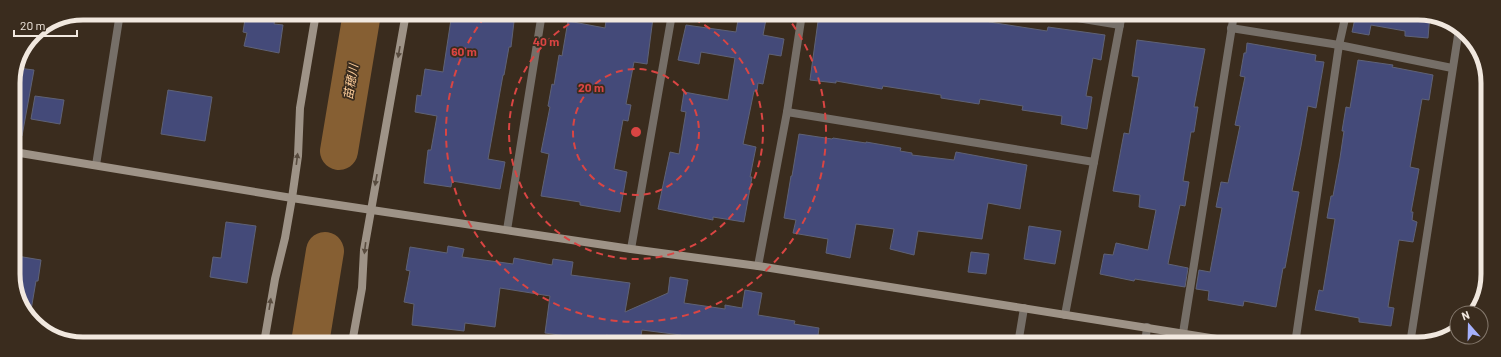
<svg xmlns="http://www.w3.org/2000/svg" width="1501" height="357" font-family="Barlow,'Noto Sans JP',sans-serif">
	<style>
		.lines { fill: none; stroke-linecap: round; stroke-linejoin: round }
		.river { stroke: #865f33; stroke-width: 38 }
		.building { fill: #444a79; stroke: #5f6276 }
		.lane { stroke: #766f68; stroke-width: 8 }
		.street { stroke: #766f68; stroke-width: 8 }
		.secondary { stroke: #9e9387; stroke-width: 8 }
		.oneway { fill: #584b3e }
		.ring { fill: none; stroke: #da4543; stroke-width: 2; stroke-dasharray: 7 5 }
		.labels { text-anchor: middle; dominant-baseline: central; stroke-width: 3.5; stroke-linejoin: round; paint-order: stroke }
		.water-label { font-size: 12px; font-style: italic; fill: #fecd9a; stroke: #3a2c1e }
		.rim { fill: none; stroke: #f1e8df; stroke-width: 5 }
		.centre { fill: #da4543; stroke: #3a2c1e; stroke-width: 2 }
		.ring-label { font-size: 12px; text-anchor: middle; font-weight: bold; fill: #da4543; stroke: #3a2c1e; stroke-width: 3.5; stroke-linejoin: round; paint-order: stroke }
	</style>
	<rect width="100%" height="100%" fill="#3a2c1e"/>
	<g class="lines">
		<g class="river">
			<polyline points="339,151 362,13"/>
			<polyline points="310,343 325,251"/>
		</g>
	</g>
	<g class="building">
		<polygon points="246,13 276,13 274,24 283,25 279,53 244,46 247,33 243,32"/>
		<polygon points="452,13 515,13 511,47 509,47 504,75 503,75 488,159 505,162 500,189 452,181 451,187 424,183 428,150 431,150 437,116 415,112 417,95 421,96 425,69 443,72"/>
		<polygon points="607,14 623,14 653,18 647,64 634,62 626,104 631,105 628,121 623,120 614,169 627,172 620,212 580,205 580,202 541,196 549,154 541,152 550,107 548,106 552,84 554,85 559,55 562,56 568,21 605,28"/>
		<polygon points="739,14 767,14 763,35 784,39 781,56 769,54 763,84 758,83 757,91 754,91 743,144 756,147 750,177 752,177 744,222 713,217 713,220 658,209 670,152 679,154 686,112 681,111 684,92 728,100 735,58 701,52 699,64 678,60 686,25 736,32"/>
		<polygon points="819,14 990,14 989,22 1047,31 1048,27 1105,35 1101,60 1093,58 1086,96 1092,97 1087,129 1061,124 1062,116 1022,110 1023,106 980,99 979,104 941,98 941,95 883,86 882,89 836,81 836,83 810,80"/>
		<polygon points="1356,14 1430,14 1428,38 1405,36 1405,31 1371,25 1369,35 1352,32"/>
		<polygon points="1137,40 1205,49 1194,107 1198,107 1194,132 1191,132 1183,181 1189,182 1185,206 1180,205 1168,264 1188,268 1185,287 1135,279 1134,281 1100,274 1104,254 1113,255 1116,243 1148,250 1156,210 1139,207 1140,195 1113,191 1124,133 1129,134 1139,77 1132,76"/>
		<polygon points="1247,43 1316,55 1315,61 1324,62 1316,108 1308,106 1301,146 1292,191 1299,192 1285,268 1283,268 1276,307 1244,301 1243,306 1208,300 1209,291 1196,289 1199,270 1210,272 1222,208 1216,207 1221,182 1228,183 1240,126 1235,125 1245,77 1240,76 1244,53 1246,53"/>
		<polygon points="1358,60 1393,65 1392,67 1433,75 1429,100 1422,99 1410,167 1419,169 1411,212 1413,212 1412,220 1417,222 1413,242 1399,240 1388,307 1394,308 1391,326 1359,322 1359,318 1315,310 1319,290 1323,291 1335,219 1327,218 1331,196 1333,196 1340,158 1344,131 1342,131 1346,107 1350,108"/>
		<polygon points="18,68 34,70 22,136 13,135 13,79"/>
		<polygon points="168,90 212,97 205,141 161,134"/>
		<polygon points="35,96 64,100 60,124 31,119"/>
		<polygon points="799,134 832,139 833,138 866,143 866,142 901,148 900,151 912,153 912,155 954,160 956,152 1027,165 1020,209 988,203 982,239 918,231 914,255 890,249 894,229 856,224 850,258 826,253 828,239 793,233 796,220 784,218 791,176 792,176"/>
		<polygon points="226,222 256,226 247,283 210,277 213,257 221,258"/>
		<polygon points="1029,226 1061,231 1055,264 1024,259"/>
		<polygon points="448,246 464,249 462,257 513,264 514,258 552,265 553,259 573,262 571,275 630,283 625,312 668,293 670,277 688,280 684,303 725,309 725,305 742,308 745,290 762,293 758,315 795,321 794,324 819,328 817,343 749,343 707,336 706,343 680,343 681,335 642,330 640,341 606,335 605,343 580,343 581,338 545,333 550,296 500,288 495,327 465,323 464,331 412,325 414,304 404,302 410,271 406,270 410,247 447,253"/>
		<polygon points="971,252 989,254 986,274 968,272"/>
		<polygon points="17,256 41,260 38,281 36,281 30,316 14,288 14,270"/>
	</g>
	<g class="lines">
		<g class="lane">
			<polyline points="96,165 120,13"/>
			<polyline points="1018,344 1024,308"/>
		</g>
		<g class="street">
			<polyline points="1053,14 1120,25"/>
			<polyline points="1231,28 1339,45 1452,68"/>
			<polyline points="787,112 1094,162"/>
			<polyline points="507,230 542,13"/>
			<polyline points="631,249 672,14"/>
			<polyline points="758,266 787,112 802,14"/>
			<polyline points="1065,315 1122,14"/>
			<polyline points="1183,333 1234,14"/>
			<polyline points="1145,344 1147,327"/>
			<polyline points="1295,344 1339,45 1346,14"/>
			<polyline points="1410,344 1459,29"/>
		</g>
		<g class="secondary">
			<polyline points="14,152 292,198 631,249 758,266 1248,344"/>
			<polyline points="264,343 275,279 285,238 292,198 298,156 300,108 316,13"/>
			<polyline points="352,343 362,288 364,250 406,13"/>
		</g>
	</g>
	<defs><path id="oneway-solid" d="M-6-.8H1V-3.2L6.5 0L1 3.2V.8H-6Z"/></defs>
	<g class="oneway">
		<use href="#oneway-solid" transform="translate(399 52) rotate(100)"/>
		<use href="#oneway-solid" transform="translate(297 159) rotate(-83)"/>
		<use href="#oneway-solid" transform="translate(376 180) rotate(100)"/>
		<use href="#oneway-solid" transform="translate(365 248) rotate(97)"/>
		<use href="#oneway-solid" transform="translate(270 304) rotate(-81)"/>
	</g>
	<g class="ring">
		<circle cx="636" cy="132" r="63"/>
		<path d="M683 14A127 127 0 1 1 589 14"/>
		<path d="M785 14A190 190 0 1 1 487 14"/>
	</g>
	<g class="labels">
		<g class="water-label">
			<text transform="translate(350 82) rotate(-81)">苗穂川</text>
		</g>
	</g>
	<path d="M0 0H1501V357H0ZM83 20H1418A63 63 0 0 1 1481 83V274A63 63 0 0 1 1418 337H83A63 63 0 0 1 20 274V83A63 63 0 0 1 83 20Z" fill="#3a2c1e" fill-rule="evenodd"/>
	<path class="rim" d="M83 20H1418A63 63 0 0 1 1481 83V274A63 63 0 0 1 1418 337H83A63 63 0 0 1 20 274V83A63 63 0 0 1 83 20Z"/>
	<circle cx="636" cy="132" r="6" class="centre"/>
	<g class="ring-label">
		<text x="546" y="46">40 m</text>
		<text x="464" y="56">60 m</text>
		<text x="591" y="92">20 m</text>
	</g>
	<g transform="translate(1469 325) rotate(340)"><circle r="19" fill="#3a2c1e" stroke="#83776b"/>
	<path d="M0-3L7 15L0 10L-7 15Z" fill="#a6b1fc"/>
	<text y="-6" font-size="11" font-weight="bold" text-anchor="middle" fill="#f1e8df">N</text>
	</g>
	<path d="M14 30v6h63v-6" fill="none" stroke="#f1e8df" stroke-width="2"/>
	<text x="20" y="30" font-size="12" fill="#f1e8df" stroke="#3a2c1e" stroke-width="3" paint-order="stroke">20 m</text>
</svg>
